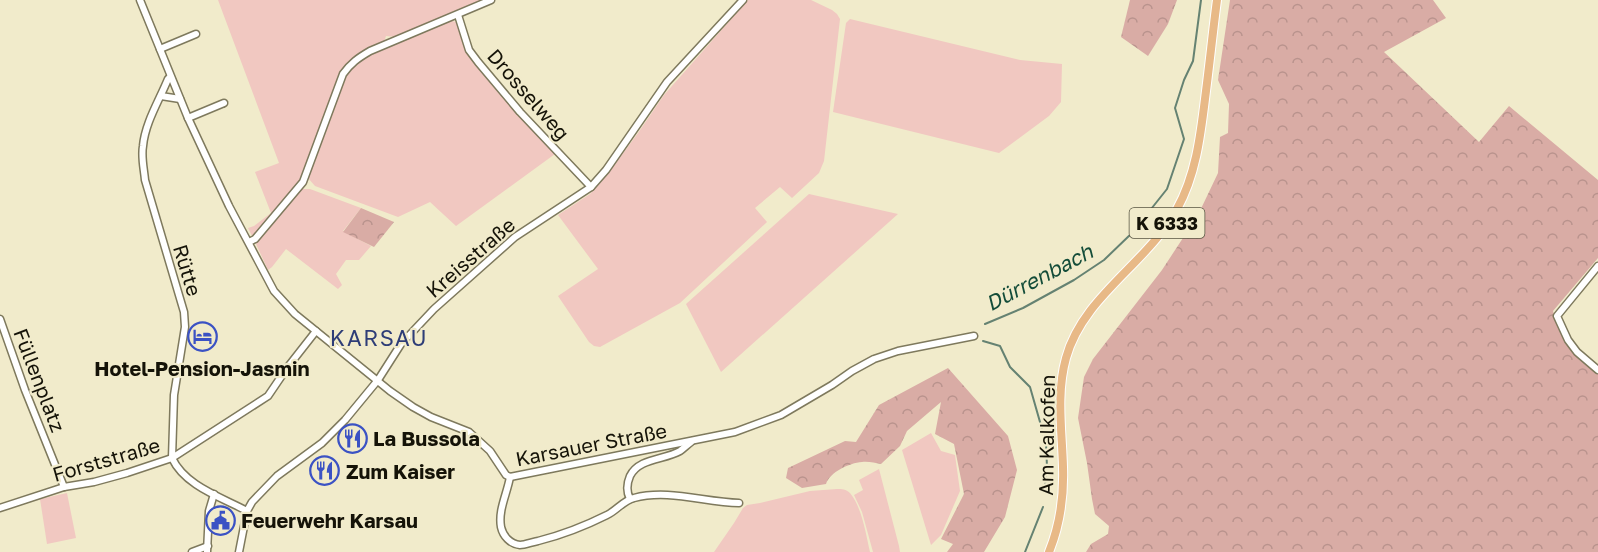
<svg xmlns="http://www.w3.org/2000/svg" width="1598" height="552" font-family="'Golos Text',sans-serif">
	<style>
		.green { fill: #f1c8c1 }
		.forest { fill: url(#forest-crowns) }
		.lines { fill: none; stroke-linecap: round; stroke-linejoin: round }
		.stream { stroke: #658272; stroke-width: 2 }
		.minor-casing { stroke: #7e795d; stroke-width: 9 }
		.major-casing { stroke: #fff; stroke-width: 10 }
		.minor { stroke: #fff; stroke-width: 6 }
		.major { stroke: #e8b987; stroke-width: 8 }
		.labels { text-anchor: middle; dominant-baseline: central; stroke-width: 4.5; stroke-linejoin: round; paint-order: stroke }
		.shield { fill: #f1ebcb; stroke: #575442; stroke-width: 1.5 }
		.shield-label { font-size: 18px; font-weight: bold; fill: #151308 }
		.street-label { font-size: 20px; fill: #151308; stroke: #f1ebcb }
		.poi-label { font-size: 20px; font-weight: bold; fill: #151308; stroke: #f1ebcb; text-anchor: start }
		.water-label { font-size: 21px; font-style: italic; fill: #134c39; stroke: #f1ebcb }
		.quarter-label { font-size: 22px; letter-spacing: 1.5px; fill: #2e3d77; stroke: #f1ebcb }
	</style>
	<defs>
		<pattern id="forest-crowns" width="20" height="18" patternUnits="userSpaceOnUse" patternTransform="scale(1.5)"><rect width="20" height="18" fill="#d9aca5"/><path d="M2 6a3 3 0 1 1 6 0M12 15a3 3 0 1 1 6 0" fill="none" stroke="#b9938d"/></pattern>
	</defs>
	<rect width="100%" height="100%" fill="#f1ebcb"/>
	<g class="green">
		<polygon points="218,0 486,0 396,37 386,36 384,42 352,60 302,177 295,189 254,236 252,236 248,228 254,226 271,213 255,172 279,163"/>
		<polygon points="748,0 811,0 832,10 837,14 840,19 824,161 819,173 792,198 780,187 755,208 767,222 680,303 600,347 594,346 589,342 558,296 598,269 558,215 590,194 607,175 638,133 664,95"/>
		<polygon points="850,19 1020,60 1062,64 1061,102 1049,116 999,153 833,112 846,23"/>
		<polygon points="449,20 459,23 468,53 487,79 555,154 456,226 430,202 398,217 315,186 308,178 343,80 347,72 365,56"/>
		<polygon points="303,189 310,189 361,208 343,231 371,246 359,260 346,260 336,274 342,285 338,289 286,249 272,267 268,270 256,244 257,241 298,191"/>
		<polygon points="809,194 898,214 721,372 686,304"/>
		<polygon points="931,433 941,451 955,455 960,491 941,535 931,545 902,450"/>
		<polygon points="879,469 899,546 900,552 873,552 862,512 854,495 863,490 859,480"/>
		<path d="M 837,489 C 842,489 846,489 850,493 C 862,507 866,535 870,552 L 714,552 L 734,523 L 743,508 L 747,505 L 760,503 L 810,491 Z"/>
		<polygon points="67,493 76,538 47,544 40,499"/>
	</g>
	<g class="forest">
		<polygon points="1130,0 1177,0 1168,24 1148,56 1121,37"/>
		<path d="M 1230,0 L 1433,0 L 1446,18 L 1384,52 L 1479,142 L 1509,106 L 1598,180 L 1598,258 L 1553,311 C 1562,341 1574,354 1598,373 L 1598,552 L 1086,552 L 1091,544 L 1108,534 L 1109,526 L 1095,514 L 1092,499 L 1087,463 L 1078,418 L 1084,377 L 1093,359 L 1162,270 L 1198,215 L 1218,173 L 1220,137 L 1228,133 L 1229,104 L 1218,80 Z"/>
		<polygon points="361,208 394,222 374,247 343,232"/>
		<path d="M 948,368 L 1008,436 L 1017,470 L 1005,517 L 984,552 L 947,552 L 953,544 L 941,539 L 964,494 L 954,444 L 935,434 L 941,402 L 907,431 L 900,446 L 881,464 C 875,463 868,461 862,462 C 849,463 830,472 826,484 L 802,488 L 786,478 L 788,468 L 845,441 L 856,442 L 879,405 Z"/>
	</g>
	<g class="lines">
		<g class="stream">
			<polyline points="985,324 1023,308 1074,280 1104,260 1132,233 1167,189 1184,139 1175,108 1184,80 1193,61 1201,0"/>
			<polyline points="983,341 1000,346 1010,367 1030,387 1046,443 1047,467 1045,487"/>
			<polyline points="1025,552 1043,507"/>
		</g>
		<defs>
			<g id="minor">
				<polyline points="140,0 188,118 229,206 274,291 295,314 390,391 413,407 431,417 469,432 490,451 506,475 510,477 735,432 781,415 832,385 852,371 874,359 898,351 974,336"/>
				<polyline points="458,15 469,50 478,62 520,112 591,187"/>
				<polyline points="160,49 196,34"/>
				<path d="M 170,77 L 168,79 C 159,101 145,123 143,146 C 141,157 144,169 145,180 L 184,312 L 185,327 L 174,395 L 172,458 C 185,486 221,497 247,511"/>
				<polyline points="161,96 180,99"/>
				<polyline points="188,118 224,103"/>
				<path d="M 249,242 L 255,239 L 303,182 L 343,74 C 351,63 358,58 370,51 L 491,0"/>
				<polyline points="1598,266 1557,316 1568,340 1577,352 1598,370"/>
				<polyline points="0,319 25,390 64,487"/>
				<path d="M 510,477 C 507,494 498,510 501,527 C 503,536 510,544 520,545 C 525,545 532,542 538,541 C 562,535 585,526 607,515 C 616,511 624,500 634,498 C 668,489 704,502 739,503"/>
				<path d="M 630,499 C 626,491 627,483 630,476 C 639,458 664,460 680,451 C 683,449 687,445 691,442"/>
				<polyline points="0,508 64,487 94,482 127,473 172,458 268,396 287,368 316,331"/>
				<polyline points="192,552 208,546"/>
				<polyline points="207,552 209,511 214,494"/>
				<polyline points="239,552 247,511 252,502 277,476 322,443 345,420 378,380 401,344 434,309 515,237 591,187 606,170 667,82 743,0"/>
			</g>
			<path id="major" d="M 1049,552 C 1060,525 1064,496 1063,467 C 1062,431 1056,394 1066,358 C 1083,296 1147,264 1177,209 C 1197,173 1201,131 1206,91 C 1210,60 1213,30 1217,0"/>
		</defs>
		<use href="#minor" class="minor-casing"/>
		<use href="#major" class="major-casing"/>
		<use href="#minor" class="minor"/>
		<use href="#major" class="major"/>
	</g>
	<defs>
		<symbol id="hotel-ring" viewBox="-11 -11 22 22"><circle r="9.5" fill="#f1ebcb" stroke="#3b52c4" stroke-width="1.5"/><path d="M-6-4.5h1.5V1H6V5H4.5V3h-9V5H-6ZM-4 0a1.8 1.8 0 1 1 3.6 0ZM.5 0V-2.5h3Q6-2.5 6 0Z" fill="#3b52c4"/></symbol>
		<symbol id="restaurant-ring" viewBox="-11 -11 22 22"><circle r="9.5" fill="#f1ebcb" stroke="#3b52c4" stroke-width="1.5"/><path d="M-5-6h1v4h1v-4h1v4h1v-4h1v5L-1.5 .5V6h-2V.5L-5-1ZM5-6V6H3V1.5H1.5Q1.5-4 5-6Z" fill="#3b52c4"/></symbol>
		<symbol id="civic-ring" viewBox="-11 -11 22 22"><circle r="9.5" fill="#f1ebcb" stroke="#3b52c4" stroke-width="1.5"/><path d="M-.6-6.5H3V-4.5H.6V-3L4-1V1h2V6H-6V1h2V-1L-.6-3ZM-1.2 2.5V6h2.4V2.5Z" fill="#3b52c4"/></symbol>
	</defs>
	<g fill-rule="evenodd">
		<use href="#hotel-ring" x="186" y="320" width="33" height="33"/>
		<use href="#restaurant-ring" x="336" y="422" width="33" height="33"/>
		<use href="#restaurant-ring" x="308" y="454" width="33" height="33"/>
		<use href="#civic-ring" x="204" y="504" width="33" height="33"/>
	</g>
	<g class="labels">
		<rect class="shield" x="1129.5" y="208" width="75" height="30" rx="4.5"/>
		<g class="shield-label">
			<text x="1167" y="223">K 6333</text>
		</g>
		<g class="street-label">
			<text transform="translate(529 94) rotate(49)">Drosselweg</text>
			<text transform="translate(470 257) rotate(-41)">Kreisstraße</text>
			<text transform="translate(188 270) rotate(73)">Rütte</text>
			<text transform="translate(40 380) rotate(69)">Füllenplatz</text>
			<text transform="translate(1046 435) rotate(-89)">Am Kalkofen</text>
			<text transform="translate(591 444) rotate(-11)">Karsauer Straße</text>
			<text transform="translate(106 459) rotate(-16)">Forststraße</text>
		</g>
		<g class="poi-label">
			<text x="202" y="368" text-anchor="middle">Hotel-Pension-Jasmin</text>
			<text x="373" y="438">La Bussola</text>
			<text x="346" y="471">Zum Kaiser</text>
			<text x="241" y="520">Feuerwehr Karsau</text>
		</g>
		<g class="water-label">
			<text transform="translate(1039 277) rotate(-28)">Dürrenbach</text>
		</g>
		<g class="quarter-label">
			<text x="379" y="337">KARSAU</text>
		</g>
	</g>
</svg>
